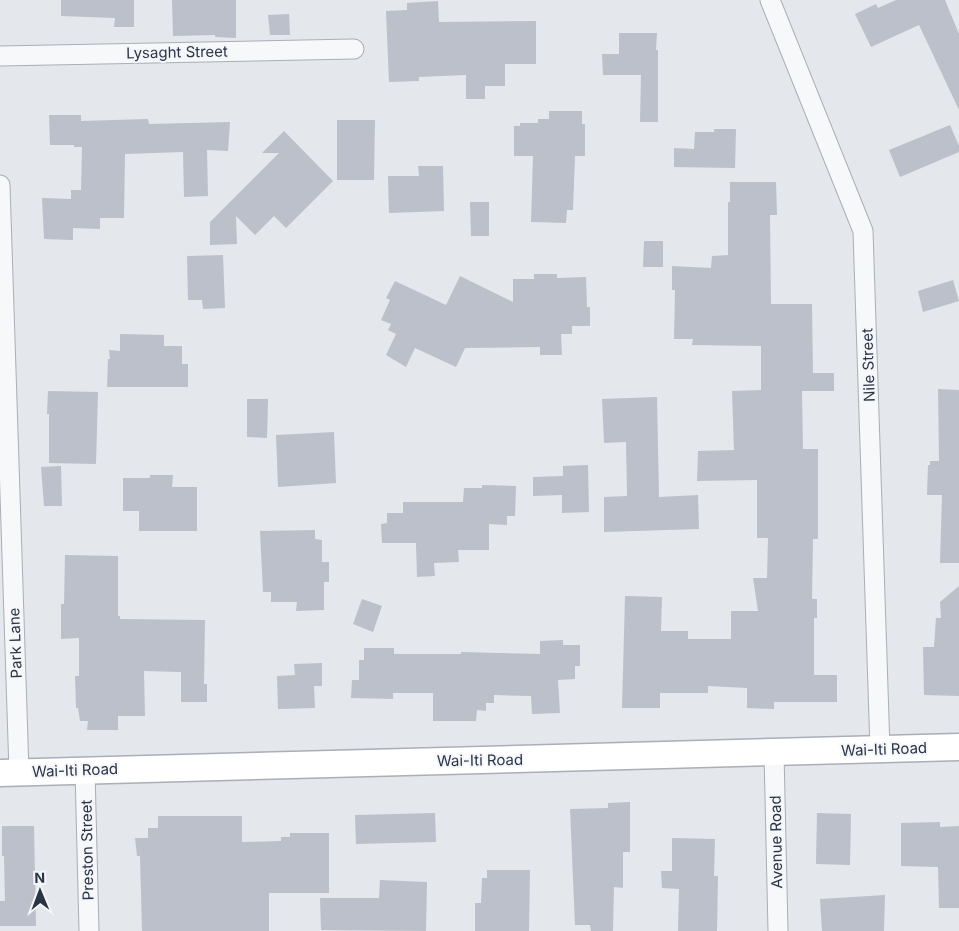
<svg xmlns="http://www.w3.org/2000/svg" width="959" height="931" font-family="Inter,sans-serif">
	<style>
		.building { fill: #bbc0ca }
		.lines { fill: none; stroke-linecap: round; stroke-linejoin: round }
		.street-casing { stroke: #a9aeb7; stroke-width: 21 }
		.secondary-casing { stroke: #a9aeb7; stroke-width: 29 }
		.street { stroke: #f7f8fa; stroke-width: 19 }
		.secondary { stroke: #fff; stroke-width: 26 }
		.labels { text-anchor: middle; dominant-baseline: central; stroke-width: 4; stroke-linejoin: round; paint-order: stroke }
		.street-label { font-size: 15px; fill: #2b3445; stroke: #f4f6f9 }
	</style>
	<rect width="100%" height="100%" fill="#e4e7ec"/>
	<g class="building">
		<polygon points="61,0 134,0 134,27 114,27 115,18 61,16"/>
		<polygon points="172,0 236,0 236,38 215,37 215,35 173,36"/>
		<polygon points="896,0 945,0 959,34 959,110 919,25 871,47 855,14 876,4 878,8"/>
		<polygon points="438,1 439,22 536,21 536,64 505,64 505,86 485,86 485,99 466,99 466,75 419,77 419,81 389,82 386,11 407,10 407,3"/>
		<polygon points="289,14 290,35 270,35 268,15"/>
		<polygon points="619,33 657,33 656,50 658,50 658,122 640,122 641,75 603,75 602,54 619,54"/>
		<polygon points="549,111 582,111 582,124 585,124 585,156 575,156 573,210 567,210 566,223 531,222 533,156 514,156 514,126 520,126 520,123 538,123 538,119 549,119"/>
		<polygon points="49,115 81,115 81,121 148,119 149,124 230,122 228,151 207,150 208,196 184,197 183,152 125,154 124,218 100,218 100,229 73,228 73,240 44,239 42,198 71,199 71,190 81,190 82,147 74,147 74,145 50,145"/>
		<polygon points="337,120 375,120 374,180 337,180"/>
		<polygon points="950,125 959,146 959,152 900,177 889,150"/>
		<polygon points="714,129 736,129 735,168 674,167 674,148 694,149 695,132 714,132"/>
		<polygon points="284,131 333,181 286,228 274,216 255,235 236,216 237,244 210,245 210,222 279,153 262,153"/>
		<polygon points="418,166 443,166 444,211 389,213 388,176 419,176"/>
		<polygon points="730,182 776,182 777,215 770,215 771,304 812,304 813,373 834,373 834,391 802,391 803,449 818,449 818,539 813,539 812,599 817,599 817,618 814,618 814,675 837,675 837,702 774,702 774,709 747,708 747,688 708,686 708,693 660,693 660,708 622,708 625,596 662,597 661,631 688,631 688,639 731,639 731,611 758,611 753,578 767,578 768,538 757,538 757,480 697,481 698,451 734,450 732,391 761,390 761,346 692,345 693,339 674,339 675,290 672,290 672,266 711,268 712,256 728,255 728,202 730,202"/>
		<polygon points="470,202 489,202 489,236 471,236"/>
		<polygon points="644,241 663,241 663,267 643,267"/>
		<polygon points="223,255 225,308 203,309 202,300 188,300 187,256"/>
		<polygon points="534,274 557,274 557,278 586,277 587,307 590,307 590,326 572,326 572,334 561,334 562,355 540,355 540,347 465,348 456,367 415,348 406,367 386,355 396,334 388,330 391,324 381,320 390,300 386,298 395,281 446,305 460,276 513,302 513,279 534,279"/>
		<polygon points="953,280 959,301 923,312 918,291"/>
		<polygon points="120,334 164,335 164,346 182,346 182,364 188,364 188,387 107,387 108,359 110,359 109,350 120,351"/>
		<polygon points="938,389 959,390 959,563 940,563 942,495 927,495 928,465 930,465 930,461 939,461"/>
		<polygon points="48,391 98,392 96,464 49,463 49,414 47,414"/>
		<polygon points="657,397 659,497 698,495 699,529 604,532 604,497 627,496 626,442 604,443 602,399"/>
		<polygon points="247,399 268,399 267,438 247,437"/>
		<polygon points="334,432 336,483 278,487 276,435"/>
		<polygon points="588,465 589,512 562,513 562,495 533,496 533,477 563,476 563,466"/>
		<polygon points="61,466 62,506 44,506 41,467"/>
		<polygon points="150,475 173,475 172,487 197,487 197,531 139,531 139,511 123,511 123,478 150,478"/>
		<polygon points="482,485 516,486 515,516 507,516 507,525 489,524 489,550 458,550 459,562 434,563 435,576 417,577 416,543 382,543 381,524 387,523 387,513 403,513 403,502 463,502 464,488 482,488"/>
		<polygon points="315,530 315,539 322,540 322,562 329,562 329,582 324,582 324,610 296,611 297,602 271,602 271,592 263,592 260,531"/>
		<polygon points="65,555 118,556 118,616 120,616 120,619 205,620 204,684 207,684 207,702 181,702 181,672 144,671 145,716 118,716 118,730 87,730 88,721 80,721 78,708 76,708 75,676 79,676 79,638 61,639 61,604 64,604"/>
		<polygon points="959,586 959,696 924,695 923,647 934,647 936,618 941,618 940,602"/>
		<polygon points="362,599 382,606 373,632 353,624"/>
		<polygon points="563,640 563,645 580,645 580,666 575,666 575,679 558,680 560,713 532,714 531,696 494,695 494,703 486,703 486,711 477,710 476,721 433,721 433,693 393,693 393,699 351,698 352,680 359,680 359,660 364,660 364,648 394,648 394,654 461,654 461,652 540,654 540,641"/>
		<polygon points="322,663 322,686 314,686 315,708 278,709 277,676 295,675 294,664"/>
		<polygon points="630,802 630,852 623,852 623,888 614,887 613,931 591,931 590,925 575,925 570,809 608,808 608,803"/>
		<polygon points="435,813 436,842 356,844 355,815"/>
		<polygon points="817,813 851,814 850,865 816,864"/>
		<polygon points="158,816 242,816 242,842 281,841 281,837 290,837 290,833 329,833 329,893 269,893 269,931 142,931 140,856 137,856 135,838 148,838 148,828 158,828"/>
		<polygon points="940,822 940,827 959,826 959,908 939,908 938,867 901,866 901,823"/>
		<polygon points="2,826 34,826 36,926 0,926 0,901 5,901 4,856 2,856"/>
		<polygon points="672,838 715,839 714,876 718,876 717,931 678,931 679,889 662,888 661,871 672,871"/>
		<polygon points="487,870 530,870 529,931 475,931 475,903 481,903 482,878 487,878"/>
		<polygon points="380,880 427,882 426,931 321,930 320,898 379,898"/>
		<polygon points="885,895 884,931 822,931 820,899"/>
	</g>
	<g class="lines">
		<defs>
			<g id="street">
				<polyline points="770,0 863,231 880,749"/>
				<polyline points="0,56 354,49"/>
				<polyline points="0,185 19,772"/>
				<polyline points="774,753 778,931"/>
				<polyline points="85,770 89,931"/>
			</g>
			<polyline id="secondary" points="0,773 959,747"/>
		</defs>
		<use href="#street" class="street-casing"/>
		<use href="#secondary" class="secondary-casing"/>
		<use href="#street" class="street"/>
		<use href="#secondary" class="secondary"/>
	</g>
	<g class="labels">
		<g class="street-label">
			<text transform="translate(177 52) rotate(-1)">Lysaght Street</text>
			<text transform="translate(868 365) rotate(-92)">Nile Street</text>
			<text transform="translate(15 643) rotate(-92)">Park Lane</text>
			<text transform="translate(884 749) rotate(-2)">Wai-Iti Road</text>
			<text transform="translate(480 760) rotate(-1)">Wai-Iti Road</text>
			<text transform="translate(75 770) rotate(-2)">Wai-Iti Road</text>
			<text transform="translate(776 842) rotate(-91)">Avenue Road</text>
			<text transform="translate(87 850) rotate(-91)">Preston Street</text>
		</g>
	</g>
	<g transform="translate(40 891) rotate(359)" stroke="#f4f6f9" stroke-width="4" paint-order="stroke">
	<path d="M0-4L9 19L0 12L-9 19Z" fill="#2b3445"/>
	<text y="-8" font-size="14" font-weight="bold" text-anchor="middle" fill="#2b3445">N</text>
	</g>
</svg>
